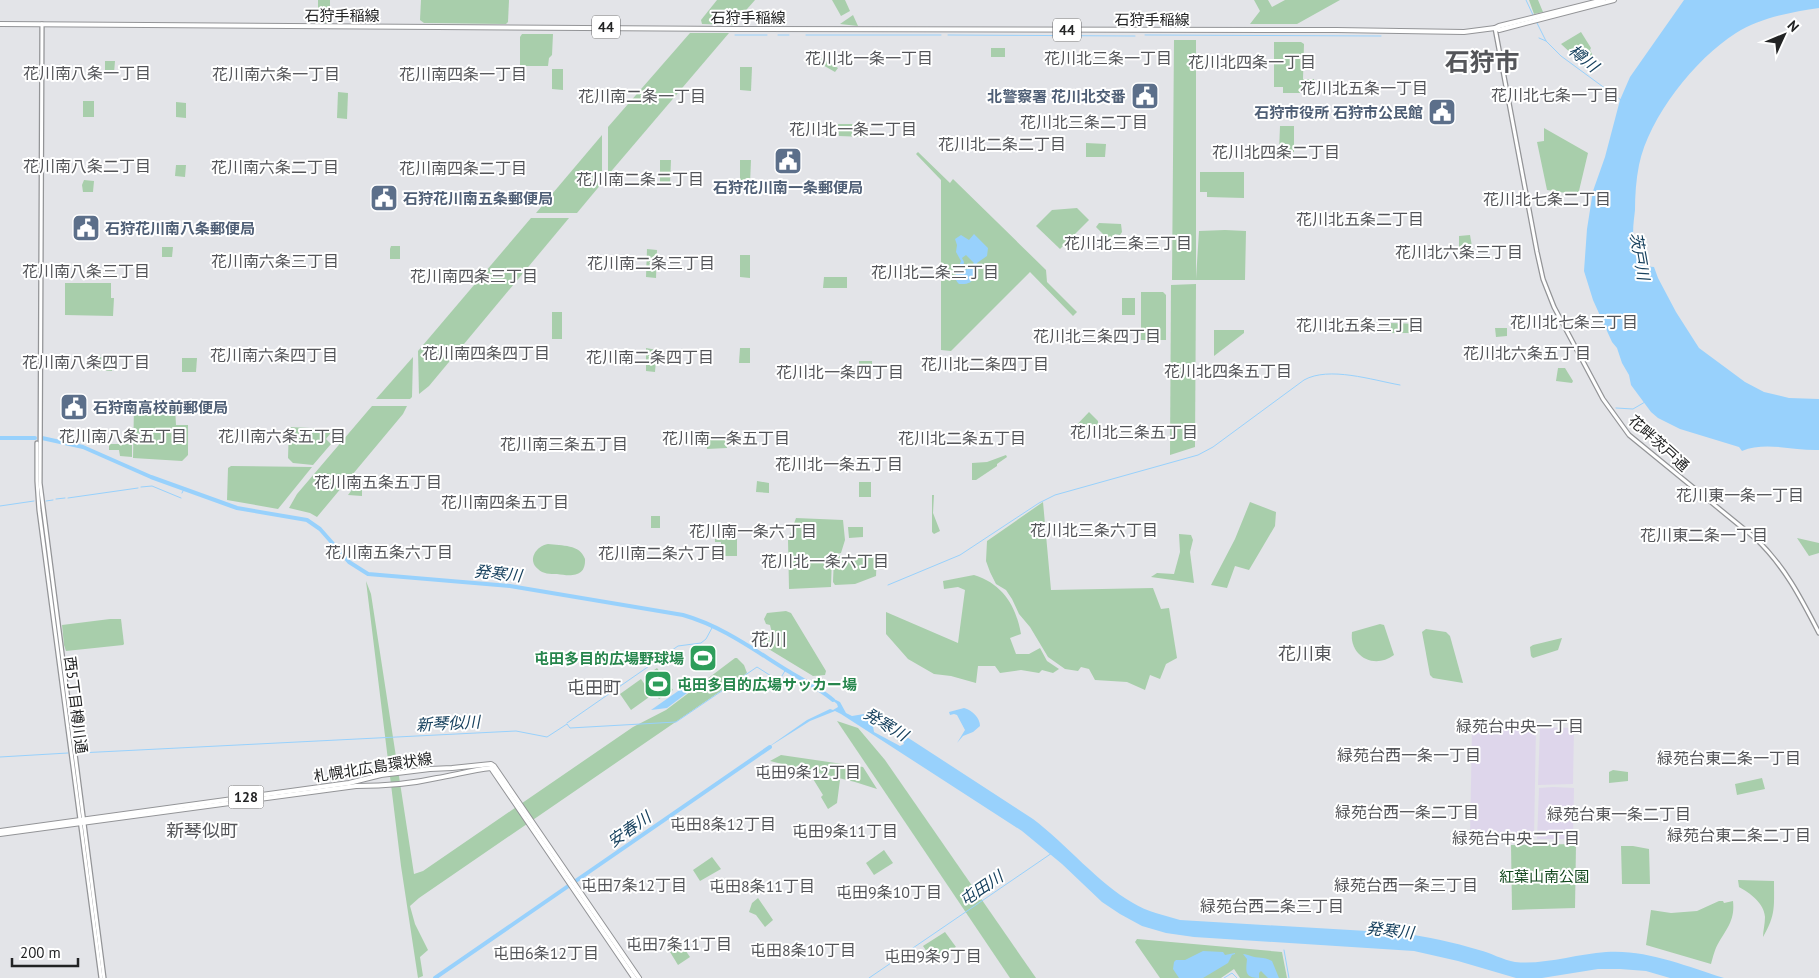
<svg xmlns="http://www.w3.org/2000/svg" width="1819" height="978" font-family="'PT Sans','Noto Sans JP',sans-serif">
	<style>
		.commercial { fill: #ded6eb }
		.green { fill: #a8ceab }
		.water { fill: #98d1fc; fill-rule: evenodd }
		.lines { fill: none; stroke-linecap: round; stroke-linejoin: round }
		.stream { stroke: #98d1fc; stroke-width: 1 }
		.river { stroke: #98d1fc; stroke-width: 4 }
		.secondary-casing { stroke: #939497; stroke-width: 5.5 }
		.primary-casing { stroke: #939497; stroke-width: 6 }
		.secondary { stroke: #fff; stroke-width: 3 }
		.primary { stroke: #fff; stroke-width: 4 }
		.labels { text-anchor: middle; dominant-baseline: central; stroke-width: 4; stroke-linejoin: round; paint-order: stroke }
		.shield { fill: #fff; stroke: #646566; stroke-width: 1 }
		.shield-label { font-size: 14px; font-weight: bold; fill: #222324 }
		.street-label { font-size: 15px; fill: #222324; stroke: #fff }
		.service-label { font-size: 15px; font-weight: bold; fill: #4e5e75; stroke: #fff; text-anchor: start }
		.leisure-label { font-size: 15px; font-weight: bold; fill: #27864d; stroke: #fff; text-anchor: end }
		.park-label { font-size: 15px; fill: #144a1f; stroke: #fff }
		.neighbourhood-label { font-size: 16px; fill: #545559; stroke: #fff }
		.water-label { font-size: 16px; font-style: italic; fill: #17415e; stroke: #fff }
		.quarter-label { font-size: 18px; fill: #545559; stroke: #fff }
		.town-label { font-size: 25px; font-weight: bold; fill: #545559; stroke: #fff }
	</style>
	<rect width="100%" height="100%" fill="#e3e4e8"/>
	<g class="commercial">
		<polygon points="1472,727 1536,727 1534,839 1470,840"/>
		<polygon points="1540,727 1574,728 1573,784 1538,785"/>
		<polygon points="1553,787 1574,788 1573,839 1537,839 1539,788"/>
	</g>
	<g class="green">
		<rect x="318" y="0" width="12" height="23"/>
		<polygon points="421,0 509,0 508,22 506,24 424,23 420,20"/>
		<polygon points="717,0 755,0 733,25 702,24 701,20"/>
		<polygon points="832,0 845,0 850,11 841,16"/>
		<polygon points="1254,0 1268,0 1272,7 1285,0 1340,0 1297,24 1250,24 1260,11"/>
		<polygon points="1529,0 1538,0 1543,12 1534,14"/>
		<polygon points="853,15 858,26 840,24"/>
		<polygon points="1581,32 1591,48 1590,50 1595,60 1587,68 1561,44"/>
		<polygon points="690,33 729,33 608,175 608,127"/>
		<polygon points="522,34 553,34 552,55 549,58 548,66 520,66 520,37"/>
		<polygon points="1174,40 1196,40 1196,279 1199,231 1225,230 1246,231 1245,280 1172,280"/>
		<polygon points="1274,42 1301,42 1304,44 1303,79 1314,79 1313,92 1300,92 1300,79 1300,93 1283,93 1283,87 1274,87"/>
		<rect x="991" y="48" width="14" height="9"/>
		<polygon points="821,57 838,68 835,72 821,64"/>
		<polygon points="105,61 115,61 114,73 105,73"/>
		<polygon points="740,67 752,67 751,91 740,90"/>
		<polygon points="552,69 563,69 563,90 552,89"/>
		<polygon points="338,92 348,93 347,119 337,118"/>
		<rect x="83" y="101" width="11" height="16"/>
		<polygon points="176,102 186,103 186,118 176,117"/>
		<polygon points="838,124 865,124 865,137 839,136"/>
		<polygon points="1280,126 1294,126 1294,152 1279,152"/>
		<polygon points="1544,128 1588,153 1578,195 1547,190 1537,142 1544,141"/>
		<polygon points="602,135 602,183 577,213 536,213"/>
		<polygon points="1086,143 1106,144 1105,157 1086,157"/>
		<polygon points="918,152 950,183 953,179 1046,270 1047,282 1077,312 1073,316 1030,272 951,351 941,350 941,180 916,154"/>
		<polygon points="660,160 671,160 670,184 660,183"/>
		<polygon points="740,160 751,160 750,184 740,183"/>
		<polygon points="176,165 186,165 185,177 175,176"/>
		<polygon points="1200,172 1244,172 1244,198 1207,197 1207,192 1200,192"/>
		<polygon points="84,180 94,181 93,192 83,192 82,185"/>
		<polygon points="1077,208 1089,220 1060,249 1036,226 1052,210"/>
		<polygon points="531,218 569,218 429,386 419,394 418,351"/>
		<polygon points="1099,223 1121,224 1122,232 1120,235 1115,234 1109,240 1096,227"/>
		<polygon points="1470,235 1473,252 1459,253 1459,236"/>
		<polygon points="391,246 400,246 400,259 390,259 390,249"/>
		<polygon points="162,247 173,247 172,257 162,257"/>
		<polygon points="647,249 657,250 656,278 646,277"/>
		<polygon points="740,255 750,255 750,278 740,277"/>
		<polygon points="824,277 847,277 847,288 823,288"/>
		<polygon points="65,283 111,283 111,298 114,298 113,316 65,315"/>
		<polygon points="1196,284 1195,447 1170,455 1171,285"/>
		<polygon points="1141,292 1163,292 1166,295 1166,340 1141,340"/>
		<rect x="1122" y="298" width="13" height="17"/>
		<rect x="552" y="312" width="10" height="27"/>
		<polygon points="1391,323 1419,324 1419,333 1391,333"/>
		<polygon points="1495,328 1507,328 1507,336 1496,337"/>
		<polygon points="1214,330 1244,330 1244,333 1214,356"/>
		<polygon points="646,348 657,350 655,372 646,371"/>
		<polygon points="740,348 750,348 750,363 739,363"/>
		<polygon points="97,357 112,358 112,371 96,370"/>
		<polygon points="413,357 412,397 410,399 376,399"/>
		<polygon points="182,358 197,358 196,372 182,372"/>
		<polygon points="859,361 872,361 872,372 859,371"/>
		<polygon points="1558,368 1565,368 1573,381 1572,383 1556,381"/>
		<polygon points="134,406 175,407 176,425 188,425 188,455 182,461 133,458"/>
		<polygon points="372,406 407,406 403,414 317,517 310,513 289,508 297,494"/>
		<polygon points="1089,412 1098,421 1098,426 1071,434 1069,433"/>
		<polygon points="289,427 332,429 333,430 326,439 331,444 313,465 293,463 288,458"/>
		<polygon points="707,438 727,439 727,448 707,449"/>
		<polygon points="109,444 132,444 132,457 120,456 119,450 109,450"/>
		<polygon points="1006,455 1007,457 997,464 997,466 976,480 972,480 972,463 987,462"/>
		<polygon points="231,466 312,467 278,509 227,500 228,468"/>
		<polygon points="757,481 769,483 769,493 756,492"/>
		<rect x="859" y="482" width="12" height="15"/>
		<polygon points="354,487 362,487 362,496 348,495"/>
		<polygon points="932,495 934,495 933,513 940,531 934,534 932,532"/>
		<polygon points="1043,502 1051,590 1153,588 1161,609 1169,608 1177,658 1166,664 1160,679 1150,675 1145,690 1127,682 1095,680 1089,669 1081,667 1078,671 1065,669 1048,657 1030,627 1019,614 1012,599 1006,590 996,584 990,572 986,561 987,541"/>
		<polygon points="1250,502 1276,512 1275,526 1249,570 1235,566 1227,588 1211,585 1235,539"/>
		<rect x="651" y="516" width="9" height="12"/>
		<polygon points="796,518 843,520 845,540 841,553 832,555 831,587 789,589 788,540"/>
		<polygon points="848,527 863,527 863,537 849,538"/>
		<polygon points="1179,534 1191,535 1193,540 1190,552 1194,583 1151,577 1157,573 1174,574 1180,552"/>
		<polygon points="1797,538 1819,543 1819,553 1809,556"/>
		<polygon points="715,539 737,539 737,556 721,556 721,542 715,542"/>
		<path d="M 548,544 C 562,546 580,544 585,559 C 586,578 570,576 557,574 C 550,574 543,574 538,569 C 527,560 536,546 548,544 Z"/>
		<polygon points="834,556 877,556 876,576 855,584 835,585 833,582"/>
		<path d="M 974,575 C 1003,584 1016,606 1021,634 L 1010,638 L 1016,654 L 1029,654 L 1040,648 L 1047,661 L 1059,669 L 1053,673 L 1042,670 L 1039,673 L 1021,670 L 1000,673 L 995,666 L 978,666 L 976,683 L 951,676 L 934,674 L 908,659 L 886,634 L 886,612 L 958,643 L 965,590 L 958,587 L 944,589 L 943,581 Z"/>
		<polygon points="366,581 371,594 414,874 423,871 633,727 666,710 735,658 737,658 744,665 747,673 419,898 410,906 415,924 428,950 420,957 423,976 418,978 401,866"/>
		<polygon points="786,611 791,613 826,671 825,675 813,676 762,645 765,635 770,637 772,633 770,625 766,624 764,619 767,613"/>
		<polygon points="110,619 121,619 124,644 123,645 66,651 64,645 62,625"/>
		<path d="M 1380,624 L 1384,625 L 1394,655 C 1374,670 1349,656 1352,632 Z"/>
		<polygon points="1426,629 1446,632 1450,636 1463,683 1433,678 1430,675 1422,632"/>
		<polygon points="1562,638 1558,650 1533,658 1531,656 1530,647 1533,645"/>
		<polygon points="657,668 673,690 659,699 644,677"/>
		<polygon points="641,679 652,695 631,710 620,694"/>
		<polygon points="837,721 858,728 885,760 1036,978 1010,978"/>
		<polygon points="781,755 863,767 877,789 855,782 770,761"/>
		<polygon points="1613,770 1628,772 1628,781 1609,783 1609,772"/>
		<polygon points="810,774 840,780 837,803 828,809 821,797 823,795"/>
		<polygon points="1762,778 1765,789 1737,795 1735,784"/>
		<polygon points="1576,844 1575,908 1512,910 1511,845"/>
		<polygon points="1621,846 1633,846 1649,849 1650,884 1622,884"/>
		<polygon points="884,850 893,863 874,875 866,863"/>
		<polygon points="712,857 721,869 700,881 693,870"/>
		<path d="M 1738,880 L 1774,881 C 1774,906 1776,915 1763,937 C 1763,931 1765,924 1765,917 C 1764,903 1750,893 1739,887 Z"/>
		<polygon points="758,898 773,920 765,927 756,915 749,912 752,903"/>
		<path d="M 1719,901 L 1723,901 L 1724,903 L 1733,901 C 1735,919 1728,927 1719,942 C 1715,948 1713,957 1711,964 L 1646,945 L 1651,910 L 1671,913 L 1697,911 Z"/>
		<polygon points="945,932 956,947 934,962 923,946"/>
		<polygon points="1137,939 1282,952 1287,978 1240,978 1234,969 1221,978 1160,978 1135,942"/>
		<polygon points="681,944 690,957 678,965 670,952"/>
	</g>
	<g class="water">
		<path d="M 1684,0 L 1819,0 L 1819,8 C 1791,12 1760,18 1736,33 C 1695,59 1649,117 1639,165 C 1636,180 1635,195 1635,210 C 1634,220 1632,231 1634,241 C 1636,249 1640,257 1643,266 L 1654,267 L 1658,278 L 1676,312 L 1699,348 L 1745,382 L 1764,392 L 1789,398 L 1819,399 L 1819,450 C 1795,451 1765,441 1742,451 L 1739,447 L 1680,429 L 1658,418 L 1651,412 L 1631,385 L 1629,375 L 1622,363 L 1617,348 L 1612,342 L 1593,300 L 1584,271 L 1587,229 L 1593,191 L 1605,157 L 1620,100 L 1630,77 Z"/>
		<path d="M 974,234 L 988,248 L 987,256 L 977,263 C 972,275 978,285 959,284 C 951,277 959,268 961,261 L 956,252 L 957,245 L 955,239 L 961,235 L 969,240 ZM 966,255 L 974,263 L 966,270 L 963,267 L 964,262 L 962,258 Z"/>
		<polygon points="681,689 684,689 687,693 667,708 651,710"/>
		<path d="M 828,696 L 840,702 L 846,713 L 852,716 L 870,713 L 1033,819 C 1066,844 1098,883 1133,903 C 1147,912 1164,915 1180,920 L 1401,933 C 1428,937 1453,942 1479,950 C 1491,953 1503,960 1515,962 C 1545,965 1576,954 1606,952 C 1646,949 1686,966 1724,978 L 1670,978 L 1646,971 L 1620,969 L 1598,969 L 1542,978 L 1516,978 L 1458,961 L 1414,951 L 1194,937 L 1166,933 L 1142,926 L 1120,914 L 1102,902 L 1062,864 L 1022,831 L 841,714 L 835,711 L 810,721 L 764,750 L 807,720 L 830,709 L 833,710 L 838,707 L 837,704 ZM 878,723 L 902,739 L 904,744 L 900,746 L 874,732 L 873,726 Z"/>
		<path d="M 964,708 C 972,710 980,718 980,726 L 973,732 L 963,736 L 957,743 L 965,730 L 957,715 L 954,714 L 950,715 L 949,712 Z"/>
		<polygon points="1203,951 1223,952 1225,955 1235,953 1235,954 1232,955 1228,963 1203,978 1179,978 1173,969 1174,962 1176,960 1185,960"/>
		<path d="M 1243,954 C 1246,954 1248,955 1251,956 C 1258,959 1263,956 1272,961 L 1279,978 L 1268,978 L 1261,971 L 1259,973 L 1259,978 C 1244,978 1246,971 1247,959 Z"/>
	</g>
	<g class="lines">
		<g class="stream">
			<polyline points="1526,0 1533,15"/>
			<polyline points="1536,21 1546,41 1561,56 1621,100"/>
			<polyline points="735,35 767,35"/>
			<polyline points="778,35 789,35"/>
			<polyline points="806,35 941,35"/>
			<polyline points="948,35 1135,36"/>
			<polyline points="1145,35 1381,36"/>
			<polyline points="1539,38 1546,41"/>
			<polyline points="1616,408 1633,409 1645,402"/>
			<polyline points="141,487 152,486 181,498"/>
			<polyline points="182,493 184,489"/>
			<polyline points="68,498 138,488"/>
			<polyline points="56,499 65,498"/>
			<polyline points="46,501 53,500"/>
			<polyline points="0,506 34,501"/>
			<path d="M 888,585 L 960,555 L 1039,503 L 1055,495 L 1198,455 L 1213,447 L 1304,380 C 1329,366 1372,380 1400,385"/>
			<polyline points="567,723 678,646 701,643 706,639 713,626"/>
			<polyline points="79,753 516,731 547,737 567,724 570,728 676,722 757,667 779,681 786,669"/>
			<polyline points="0,757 68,753"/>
			<polyline points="1284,950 1289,978"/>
			<polyline points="869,978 1052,853"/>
			<polyline points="1224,978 1232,973 1237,978"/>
		</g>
		<g class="river">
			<polyline points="0,438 35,438"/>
			<path d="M 42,438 L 83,447 L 151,477 L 237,508 L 307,520 L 320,529 L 349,562 L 368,574 L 510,586 L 683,615 C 722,626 754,650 788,671 C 803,680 820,689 833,700"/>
			<polyline points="435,978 770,747"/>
		</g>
		<defs>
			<g id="secondary">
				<polyline points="42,24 40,483 104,978"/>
				<path d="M 1495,28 L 1537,252 L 1543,279 L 1554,307 L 1603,399 L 1629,435 L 1755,538 C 1784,565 1801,598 1819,633"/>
				<polyline points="37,443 37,481 39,510 101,978"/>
			</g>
			<g id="primary">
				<polyline points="0,24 736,29 1336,30 1464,32 1495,28 1499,30 1614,0"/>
				<polyline points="1495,28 1499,26 1603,0"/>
				<polyline points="0,831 349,783 381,775 430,769 452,768 491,764 494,766 639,978"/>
				<path d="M 0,834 L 356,786 C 383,786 411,784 437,778 C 455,775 472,770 491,768 L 634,978"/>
			</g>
		</defs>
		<use href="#secondary" class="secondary-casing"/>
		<use href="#primary" class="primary-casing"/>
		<use href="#secondary" class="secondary"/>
		<use href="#primary" class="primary"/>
	</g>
	<defs>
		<symbol id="civic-square" viewBox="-11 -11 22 22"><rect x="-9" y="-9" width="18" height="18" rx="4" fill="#5c6f8a" stroke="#fff"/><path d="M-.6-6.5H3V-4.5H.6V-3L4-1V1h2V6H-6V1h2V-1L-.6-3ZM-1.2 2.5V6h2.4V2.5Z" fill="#fff"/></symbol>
		<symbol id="stadium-square" viewBox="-11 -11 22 22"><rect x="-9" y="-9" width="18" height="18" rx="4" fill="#2e9e5b" stroke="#fff"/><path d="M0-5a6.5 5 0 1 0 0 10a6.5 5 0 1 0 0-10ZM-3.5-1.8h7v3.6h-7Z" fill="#fff"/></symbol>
	</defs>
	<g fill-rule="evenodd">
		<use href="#civic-square" x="1129" y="80" width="32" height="32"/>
		<use href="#civic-square" x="1426" y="96" width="32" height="32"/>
		<use href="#civic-square" x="772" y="145" width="32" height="32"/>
		<use href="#civic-square" x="368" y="182" width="32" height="32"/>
		<use href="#civic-square" x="70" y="212" width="32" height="32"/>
		<use href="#civic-square" x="58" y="391" width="32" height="32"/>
		<use href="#stadium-square" x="687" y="642" width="32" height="32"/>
		<use href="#stadium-square" x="642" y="668" width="32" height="32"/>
	</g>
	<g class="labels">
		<g class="shield">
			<rect x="592" y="15.5" width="28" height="23" rx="4"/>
			<rect x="1053" y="18.5" width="28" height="23" rx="4"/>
			<rect x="228.5" y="785.5" width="35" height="23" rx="4"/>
		</g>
		<g class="shield-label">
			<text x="606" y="27">44</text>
			<text x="1067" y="30">44</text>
			<text x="246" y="797">128</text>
		</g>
		<g class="street-label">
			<text x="342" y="15">石狩手稲線</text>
			<text x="748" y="17">石狩手稲線</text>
			<text x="1152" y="19">石狩手稲線</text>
			<text transform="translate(1659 443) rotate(42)">花畔茨戸通</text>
			<text transform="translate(76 705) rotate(83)">西5丁目樽川通</text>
			<text transform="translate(373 767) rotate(-9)">札幌北広島環状線</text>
		</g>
		<g class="service-label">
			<text x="1126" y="96" text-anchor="end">北警察署 花川北交番</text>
			<text x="1423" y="112" text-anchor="end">石狩市役所 石狩市公民館</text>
			<text x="788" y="187" text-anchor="middle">石狩花川南一条郵便局</text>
			<text x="403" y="198">石狩花川南五条郵便局</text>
			<text x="105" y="228">石狩花川南八条郵便局</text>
			<text x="93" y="407">石狩南高校前郵便局</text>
		</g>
		<g class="leisure-label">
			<text x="684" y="658">屯田多目的広場野球場</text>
			<text x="677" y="684" text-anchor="start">屯田多目的広場サッカー場</text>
		</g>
		<g class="park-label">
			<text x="1544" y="876">紅葉山南公園</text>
		</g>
		<g class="neighbourhood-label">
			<text x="869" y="58">花川北一条一丁目</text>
			<text x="1108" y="58">花川北三条一丁目</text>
			<text x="1252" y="62">花川北四条一丁目</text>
			<text x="87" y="73">花川南八条一丁目</text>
			<text x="276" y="74">花川南六条一丁目</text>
			<text x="463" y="74">花川南四条一丁目</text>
			<text x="1364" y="88">花川北五条一丁目</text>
			<text x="1555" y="95">花川北七条一丁目</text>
			<text x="642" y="96">花川南二条一丁目</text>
			<text x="1084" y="122">花川北三条二丁目</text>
			<text x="853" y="129">花川北一条二丁目</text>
			<text x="1002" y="144">花川北二条二丁目</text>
			<text x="1276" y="152">花川北四条二丁目</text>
			<text x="87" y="166">花川南八条二丁目</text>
			<text x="275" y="167">花川南六条二丁目</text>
			<text x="463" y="168">花川南四条二丁目</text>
			<text x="640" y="179">花川南二条二丁目</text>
			<text x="1547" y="199">花川北七条二丁目</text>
			<text x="1360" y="219">花川北五条二丁目</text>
			<text x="1128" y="243">花川北三条三丁目</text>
			<text x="1459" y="252">花川北六条三丁目</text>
			<text x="275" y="261">花川南六条三丁目</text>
			<text x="651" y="263">花川南二条三丁目</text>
			<text x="86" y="271">花川南八条三丁目</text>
			<text x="935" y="272">花川北二条三丁目</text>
			<text x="474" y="276">花川南四条三丁目</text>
			<text x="1574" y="322">花川北七条三丁目</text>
			<text x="1360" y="325">花川北五条三丁目</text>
			<text x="1097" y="336">花川北三条四丁目</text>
			<text x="486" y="353">花川南四条四丁目</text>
			<text x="1527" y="353">花川北六条五丁目</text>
			<text x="274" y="355">花川南六条四丁目</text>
			<text x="650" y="357">花川南二条四丁目</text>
			<text x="86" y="362">花川南八条四丁目</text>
			<text x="985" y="364">花川北二条四丁目</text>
			<text x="1228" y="371">花川北四条五丁目</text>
			<text x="840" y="372">花川北一条四丁目</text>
			<text x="1134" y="432">花川北三条五丁目</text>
			<text x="123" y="436">花川南八条五丁目</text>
			<text x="282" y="436">花川南六条五丁目</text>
			<text x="726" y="438">花川南一条五丁目</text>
			<text x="962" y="438">花川北二条五丁目</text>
			<text x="564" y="444">花川南三条五丁目</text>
			<text x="839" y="464">花川北一条五丁目</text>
			<text x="378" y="482">花川南五条五丁目</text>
			<text x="1740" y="495">花川東一条一丁目</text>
			<text x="505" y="502">花川南四条五丁目</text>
			<text x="1094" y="530">花川北三条六丁目</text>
			<text x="753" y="531">花川南一条六丁目</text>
			<text x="1704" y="535">花川東二条一丁目</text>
			<text x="389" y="552">花川南五条六丁目</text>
			<text x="662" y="553">花川南二条六丁目</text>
			<text x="825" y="561">花川北一条六丁目</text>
			<text x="1520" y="726">緑苑台中央一丁目</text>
			<text x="1409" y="755">緑苑台西一条一丁目</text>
			<text x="1729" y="758">緑苑台東二条一丁目</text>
			<text x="808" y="772">屯田9条12丁目</text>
			<text x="1407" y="812">緑苑台西一条二丁目</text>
			<text x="1619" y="814">緑苑台東一条二丁目</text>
			<text x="723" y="824">屯田8条12丁目</text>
			<text x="845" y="831">屯田9条11丁目</text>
			<text x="1739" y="835">緑苑台東二条二丁目</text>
			<text x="1516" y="838">緑苑台中央二丁目</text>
			<text x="634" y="885">屯田7条12丁目</text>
			<text x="1406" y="885">緑苑台西一条三丁目</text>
			<text x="762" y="886">屯田8条11丁目</text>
			<text x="889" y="892">屯田9条10丁目</text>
			<text x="1272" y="906">緑苑台西二条三丁目</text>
			<text x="679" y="944">屯田7条11丁目</text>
			<text x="803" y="950">屯田8条10丁目</text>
			<text x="546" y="953">屯田6条12丁目</text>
			<text x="933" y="956">屯田9条9丁目</text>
		</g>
		<g class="water-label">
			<text transform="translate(1584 58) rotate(39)">樽川</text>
			<text transform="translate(1640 256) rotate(80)">茨戸川</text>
			<text transform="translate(498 573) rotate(6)">発寒川</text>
			<text transform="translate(448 723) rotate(-3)">新琴似川</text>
			<text transform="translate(886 724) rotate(31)">発寒川</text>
			<text transform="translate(629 829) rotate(-35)">安春川</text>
			<text transform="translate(981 888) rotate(-34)">屯田川</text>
			<text transform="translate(1390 930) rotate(6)">発寒川</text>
		</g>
		<g class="quarter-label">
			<text x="769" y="639">花川</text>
			<text x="1305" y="653">花川東</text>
			<text x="594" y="687">屯田町</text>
			<text x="202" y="830">新琴似町</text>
		</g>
		<g class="town-label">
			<text x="1482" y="62">石狩市</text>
		</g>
	</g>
	<g transform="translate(1784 35) rotate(46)" stroke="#ffffff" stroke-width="4" paint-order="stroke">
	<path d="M0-4L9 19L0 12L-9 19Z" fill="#222324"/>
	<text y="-8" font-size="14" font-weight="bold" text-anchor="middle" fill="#222324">N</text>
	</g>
	<path d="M12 958v8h66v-8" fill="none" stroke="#222324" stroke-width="2.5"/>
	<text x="20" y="958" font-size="15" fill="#222324" stroke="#ffffff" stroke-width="4" paint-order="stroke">200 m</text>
</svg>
